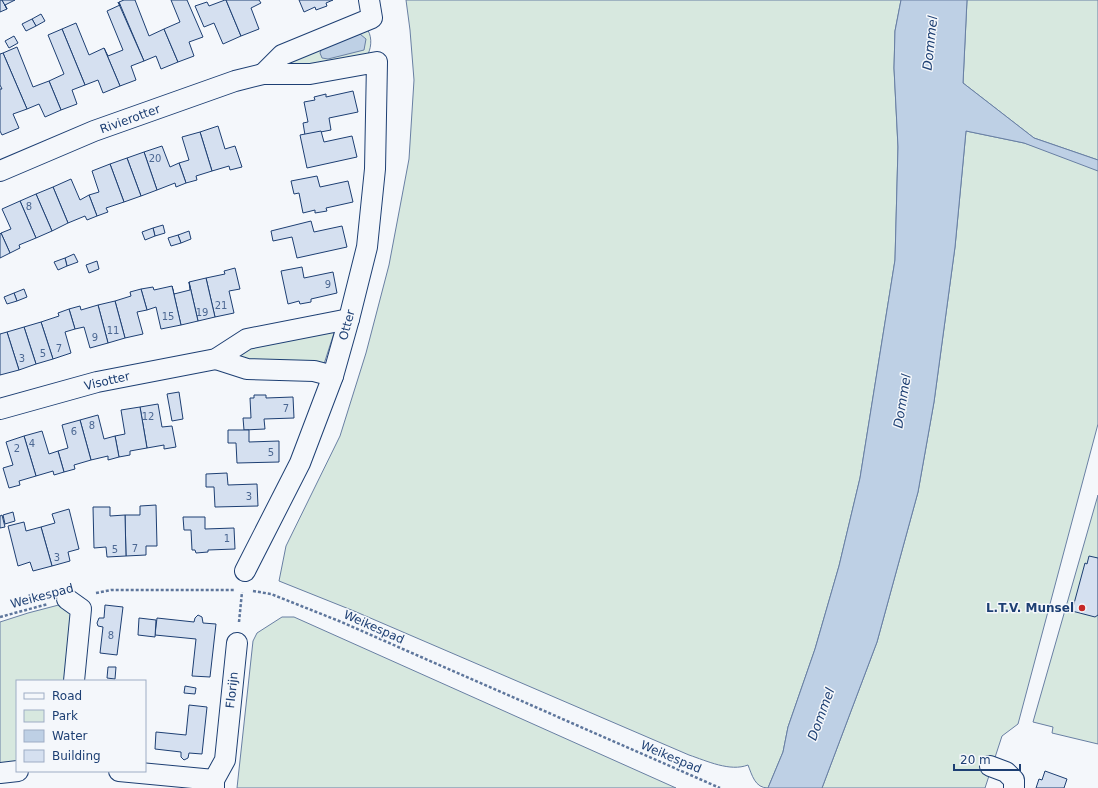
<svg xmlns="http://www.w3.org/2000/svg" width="1098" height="788" font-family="'DejaVu Sans',sans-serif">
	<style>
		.green { fill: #d7e8df; stroke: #687fa3 }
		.water { fill: #bed0e5; stroke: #687fa3 }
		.building { fill: #d5e0f0; stroke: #1d3f73 }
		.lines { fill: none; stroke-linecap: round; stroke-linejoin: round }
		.minor-casing { stroke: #1d3f73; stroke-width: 22 }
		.path { stroke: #5e769c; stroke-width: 2.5; stroke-dasharray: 3 2; stroke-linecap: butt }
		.minor { stroke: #f4f7fb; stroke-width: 20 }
		.poi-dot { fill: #c62828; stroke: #f4f7fb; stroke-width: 1.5 }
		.labels { text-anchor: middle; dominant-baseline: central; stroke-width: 3; stroke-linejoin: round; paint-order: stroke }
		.number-label { font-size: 10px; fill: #4b6792 }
		.street-label { font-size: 12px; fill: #1d3f73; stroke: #f4f7fb }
		.poi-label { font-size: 12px; font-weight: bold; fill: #1d3f73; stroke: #f4f7fb; text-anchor: end }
		.water-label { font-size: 13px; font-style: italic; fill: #1d3f73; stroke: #f4f7fb }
	</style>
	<rect width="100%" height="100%" fill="#f4f7fb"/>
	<g class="green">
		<path d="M 406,0 L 901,0 L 895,31 L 894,68 L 898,147 L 895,260 L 860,478 L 839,566 L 815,649 L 788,727 L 783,752 L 768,788 C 755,788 752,775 748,765 C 730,772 707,761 689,755 L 354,611 L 279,581 L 286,546 L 340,436 L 366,353 L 389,265 L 409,159 L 414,80 L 410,30 Z"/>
		<polygon points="967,0 1098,0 1098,160 1034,138 963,83"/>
		<path d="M 366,28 C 372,34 372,46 368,54 L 284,72 L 283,60 Z"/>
		<polygon points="966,131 1024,143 1098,166 1098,424 1018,724 1002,736 985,788 822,788 877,642 918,492 934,402 955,247"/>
		<polygon points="331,331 334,333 324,364 241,362 237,351"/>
		<polygon points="1098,495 1098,744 1052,733 1053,727 1033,722"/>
		<polygon points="74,601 66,681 17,681 17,762 0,764 0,622 28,613"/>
		<polygon points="282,617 294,617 676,788 237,788 253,641 257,633"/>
	</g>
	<g class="water">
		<polygon points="901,0 967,0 963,83 1034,138 1098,160 1098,171 1024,143 966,131 955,247 934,402 918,492 877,642 822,788 768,788 783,752 788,727 815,649 839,566 860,478 895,260 898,147 894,68 895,31"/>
		<polygon points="360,34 366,39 364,50 328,59 322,58 320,53 322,48"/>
	</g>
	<g class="building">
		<polygon points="0,0 2,0 7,9 0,12"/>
		<polygon points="2,0 15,0 5,5 7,9"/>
		<polygon points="124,0 135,0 149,36 164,29 178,62 161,69 156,56 144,61 119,2"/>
		<polygon points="171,0 187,0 203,37 189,42 194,56 178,62 164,29 180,22"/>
		<polygon points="225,0 226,0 241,36 223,44 214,23 204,27 195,6 207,2 209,6"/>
		<polygon points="226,0 259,0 261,3 251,8 259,29 241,36"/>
		<polygon points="299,0 333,0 326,3 327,6 316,10 315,7 304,12"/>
		<polygon points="118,2 144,61 131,66 136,80 120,86 104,48 108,56 123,50 107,11 120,5"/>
		<polygon points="41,14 45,21 36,26 32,19"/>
		<polygon points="32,19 36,26 26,31 22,24"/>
		<polygon points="76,23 89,55 104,48 120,86 103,93 98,80 85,85 62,29"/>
		<polygon points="62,29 85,85 72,90 77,104 61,110 49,81 64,74 48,35"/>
		<polygon points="14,36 18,43 9,48 5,41"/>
		<polygon points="17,47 33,87 49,81 61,110 45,117 39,104 27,109 3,53"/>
		<polygon points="3,53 27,109 13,114 19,128 2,135 0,131 0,89 2,89 0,85 0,54"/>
		<polygon points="353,91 358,112 329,118 331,130 305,135 303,123 308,122 304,102 315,100 314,97 326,94 326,97"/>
		<polygon points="218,126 225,149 235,146 242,167 230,170 229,166 212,171 200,132"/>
		<polygon points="321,131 324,142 352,136 357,157 307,168 300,135"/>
		<polygon points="200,132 212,171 196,176 197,180 186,183 179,163 189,160 182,137"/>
		<polygon points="162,146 170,167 179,163 186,183 176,187 175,183 157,190 144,152"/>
		<polygon points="144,152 157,190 141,196 127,158"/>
		<polygon points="127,158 141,196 124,202 110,164"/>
		<polygon points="110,164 124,202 106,208 108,212 97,216 89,195 99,192 92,171"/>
		<polygon points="317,176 320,187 348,181 353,202 326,208 327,211 315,213 315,210 303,213 299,193 294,194 291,181"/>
		<polygon points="71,179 80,200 89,195 97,216 87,220 85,216 68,223 53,187"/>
		<polygon points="53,187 68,223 52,231 36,194"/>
		<polygon points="36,194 52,231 36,238 20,201"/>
		<polygon points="20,201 36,238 19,245 20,248 10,253 1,233 11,229 2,209"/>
		<polygon points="311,221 314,232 342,226 347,247 297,258 292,237 273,241 271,231"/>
		<polygon points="163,225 165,233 155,236 153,228"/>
		<polygon points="153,228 155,236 145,240 142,232"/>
		<polygon points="189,231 191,239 181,243 178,235"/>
		<polygon points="1,233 10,253 0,258 0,234"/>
		<polygon points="178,235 181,243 171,246 168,238"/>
		<polygon points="74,254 78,262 67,266 65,258"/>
		<polygon points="65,258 67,266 58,270 54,262"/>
		<polygon points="97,261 99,269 89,273 86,265"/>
		<polygon points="302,267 304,278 333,272 337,293 311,299 311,302 300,304 299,301 288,304 281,271"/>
		<polygon points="235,268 240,289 229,291 234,313 215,317 206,278 225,274 224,271"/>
		<polygon points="206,278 215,317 198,321 189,282"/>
		<polygon points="189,282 198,321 181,325 172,286 174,294 190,290"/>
		<polygon points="172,286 181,325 161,329 156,307 147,310 141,289 153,287 154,290"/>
		<polygon points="24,289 27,297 17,301 14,293"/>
		<polygon points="141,289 147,310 137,312 143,334 125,338 115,301 131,296 130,292"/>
		<polygon points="14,293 17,301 7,304 4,297"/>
		<polygon points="115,301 125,338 108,343 98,305"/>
		<polygon points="98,305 108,343 90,348 84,327 75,329 69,309 80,306 81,310"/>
		<polygon points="69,309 75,329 65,332 71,353 53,359 41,322 59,316 58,313"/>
		<polygon points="41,322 53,359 36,364 24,327"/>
		<polygon points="24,327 36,364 19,370 7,332"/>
		<polygon points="7,332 19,370 0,375 0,334"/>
		<polygon points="179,392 183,419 172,421 167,394"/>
		<polygon points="254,395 266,395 266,398 293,397 294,418 264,419 265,429 244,430 243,418 251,418 250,398 254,398"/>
		<polygon points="158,404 162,427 172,426 176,447 164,449 164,445 147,448 140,407"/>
		<polygon points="140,407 147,448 130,451 130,455 119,457 115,436 125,434 121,410"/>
		<polygon points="98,415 104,439 115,436 119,457 108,460 108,456 91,460 80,420"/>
		<polygon points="80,420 91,460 74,465 75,469 64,472 58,451 68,448 62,425"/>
		<polygon points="228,430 249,430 249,442 279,441 279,462 237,463 236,443 228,443"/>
		<polygon points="42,431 49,454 58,451 64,472 54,475 53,471 36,476 24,436"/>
		<polygon points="24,436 36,476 19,481 20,485 9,488 3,468 13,465 6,442"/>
		<polygon points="227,473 228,485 257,484 258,506 215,507 214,487 206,487 206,474"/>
		<polygon points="156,505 157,546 146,546 146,555 126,556 125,515 140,515 140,506"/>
		<polygon points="93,507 110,507 110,516 125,515 126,556 107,557 106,547 94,548"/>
		<polygon points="69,509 79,549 68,552 70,561 52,566 41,527 55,523 52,514"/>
		<polygon points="13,512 15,521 5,524 3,515"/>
		<polygon points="2,515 5,527 0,528 0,516"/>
		<polygon points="183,517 205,517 205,529 234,528 235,549 208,550 208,552 196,553 195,550 192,550 191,530 184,530"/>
		<polygon points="24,522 26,531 41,527 52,566 33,571 30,562 18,566 8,526"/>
		<polygon points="1089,556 1098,558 1098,615 1095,617 1072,611 1085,563 1087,564"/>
		<polygon points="105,605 123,607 117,655 100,653 103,627 98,626 97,623 99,618 104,618"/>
		<polygon points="198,615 202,617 203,623 216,624 210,677 192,676 196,639 155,635 157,618 194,622 195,618"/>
		<polygon points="139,618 156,620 155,637 138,635"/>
		<polygon points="108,667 116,667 115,679 107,678"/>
		<polygon points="185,686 196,688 195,694 184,693"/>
		<polygon points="189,705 207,707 202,754 189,753 188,758 184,760 181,757 181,752 155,749 156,732 186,735"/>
		<polygon points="1045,771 1067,779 1064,788 1036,788 1039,779 1042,780"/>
	</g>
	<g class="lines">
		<defs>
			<g id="minor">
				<polyline points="263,74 282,55 372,18 369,0"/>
				<polyline points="0,171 94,131 235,81 263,74 310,74 377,62 375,169 367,247 349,319 333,376 300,463 245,571"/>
				<polyline points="216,359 247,369 314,371 333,376"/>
				<polyline points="0,409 97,382 216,359 247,339 349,319"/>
				<polyline points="67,599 81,609 74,681"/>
				<polyline points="990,766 1006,772 1014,780 1014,788"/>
				<polyline points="119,771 214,780"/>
				<polyline points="0,773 18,771"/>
				<polyline points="214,788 214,780 225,760 237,643"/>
			</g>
		</defs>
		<use href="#minor" class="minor-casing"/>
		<g class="path">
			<polyline points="253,591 271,594 339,621 720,788"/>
			<polyline points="96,593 111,590 234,590"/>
			<polyline points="0,617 48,604"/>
			<polyline points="239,622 242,592"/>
		</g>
		<use href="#minor" class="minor"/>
	</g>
	<circle class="poi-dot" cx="1082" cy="608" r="4"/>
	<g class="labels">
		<g class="number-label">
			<text x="155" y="158">20</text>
			<text x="29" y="206">8</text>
			<text x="328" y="284">9</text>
			<text x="221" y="305">21</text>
			<text x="202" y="312">19</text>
			<text x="168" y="316">15</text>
			<text x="113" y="330">11</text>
			<text x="95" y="337">9</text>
			<text x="59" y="348">7</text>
			<text x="43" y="353">5</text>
			<text x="22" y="358">3</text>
			<text x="286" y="408">7</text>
			<text x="148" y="416">12</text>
			<text x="92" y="425">8</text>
			<text x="74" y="431">6</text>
			<text x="32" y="443">4</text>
			<text x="17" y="448">2</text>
			<text x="271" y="452">5</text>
			<text x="249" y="496">3</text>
			<text x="227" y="538">1</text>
			<text x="135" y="548">7</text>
			<text x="115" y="549">5</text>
			<text x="57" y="557">3</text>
			<text x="111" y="635">8</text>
		</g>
		<g class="street-label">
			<text transform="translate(130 119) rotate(-20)">Rivierotter</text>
			<text transform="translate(347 325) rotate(-75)">Otter</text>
			<text transform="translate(107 381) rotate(-13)">Visotter</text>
			<text transform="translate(42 596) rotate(-15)">Weikespad</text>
			<text transform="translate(374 627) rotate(24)">Weikespad</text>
			<text transform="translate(232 690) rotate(-84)">Florijn</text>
			<text transform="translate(671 757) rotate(23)">Weikespad</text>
		</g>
		<g class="poi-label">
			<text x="1074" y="608">L.T.V. Munsel</text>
		</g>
		<g class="water-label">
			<text transform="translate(930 43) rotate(-84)">Dommel</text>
			<text transform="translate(902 401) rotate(-81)">Dommel</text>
			<text transform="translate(821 714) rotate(-70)">Dommel</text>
		</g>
	</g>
	<rect x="16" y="680" width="130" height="92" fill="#f4f7fb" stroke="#9eadc5"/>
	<rect x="24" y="693" width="20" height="6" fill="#f4f7fb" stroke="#9eadc5"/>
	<text x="52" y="700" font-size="12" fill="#1d3f73">Road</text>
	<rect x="24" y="710" width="20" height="12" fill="#d7e8df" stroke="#9eadc5"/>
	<text x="52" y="720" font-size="12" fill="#1d3f73">Park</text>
	<rect x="24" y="730" width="20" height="12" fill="#bed0e5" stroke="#9eadc5"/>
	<text x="52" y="740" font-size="12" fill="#1d3f73">Water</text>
	<rect x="24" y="750" width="20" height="12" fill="#d5e0f0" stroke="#9eadc5"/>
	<text x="52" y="760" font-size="12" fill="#1d3f73">Building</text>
	<path d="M954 764v6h66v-6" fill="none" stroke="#1d3f73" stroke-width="2"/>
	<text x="960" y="764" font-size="12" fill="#1d3f73" stroke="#f4f7fb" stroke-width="3" paint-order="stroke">20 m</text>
</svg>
